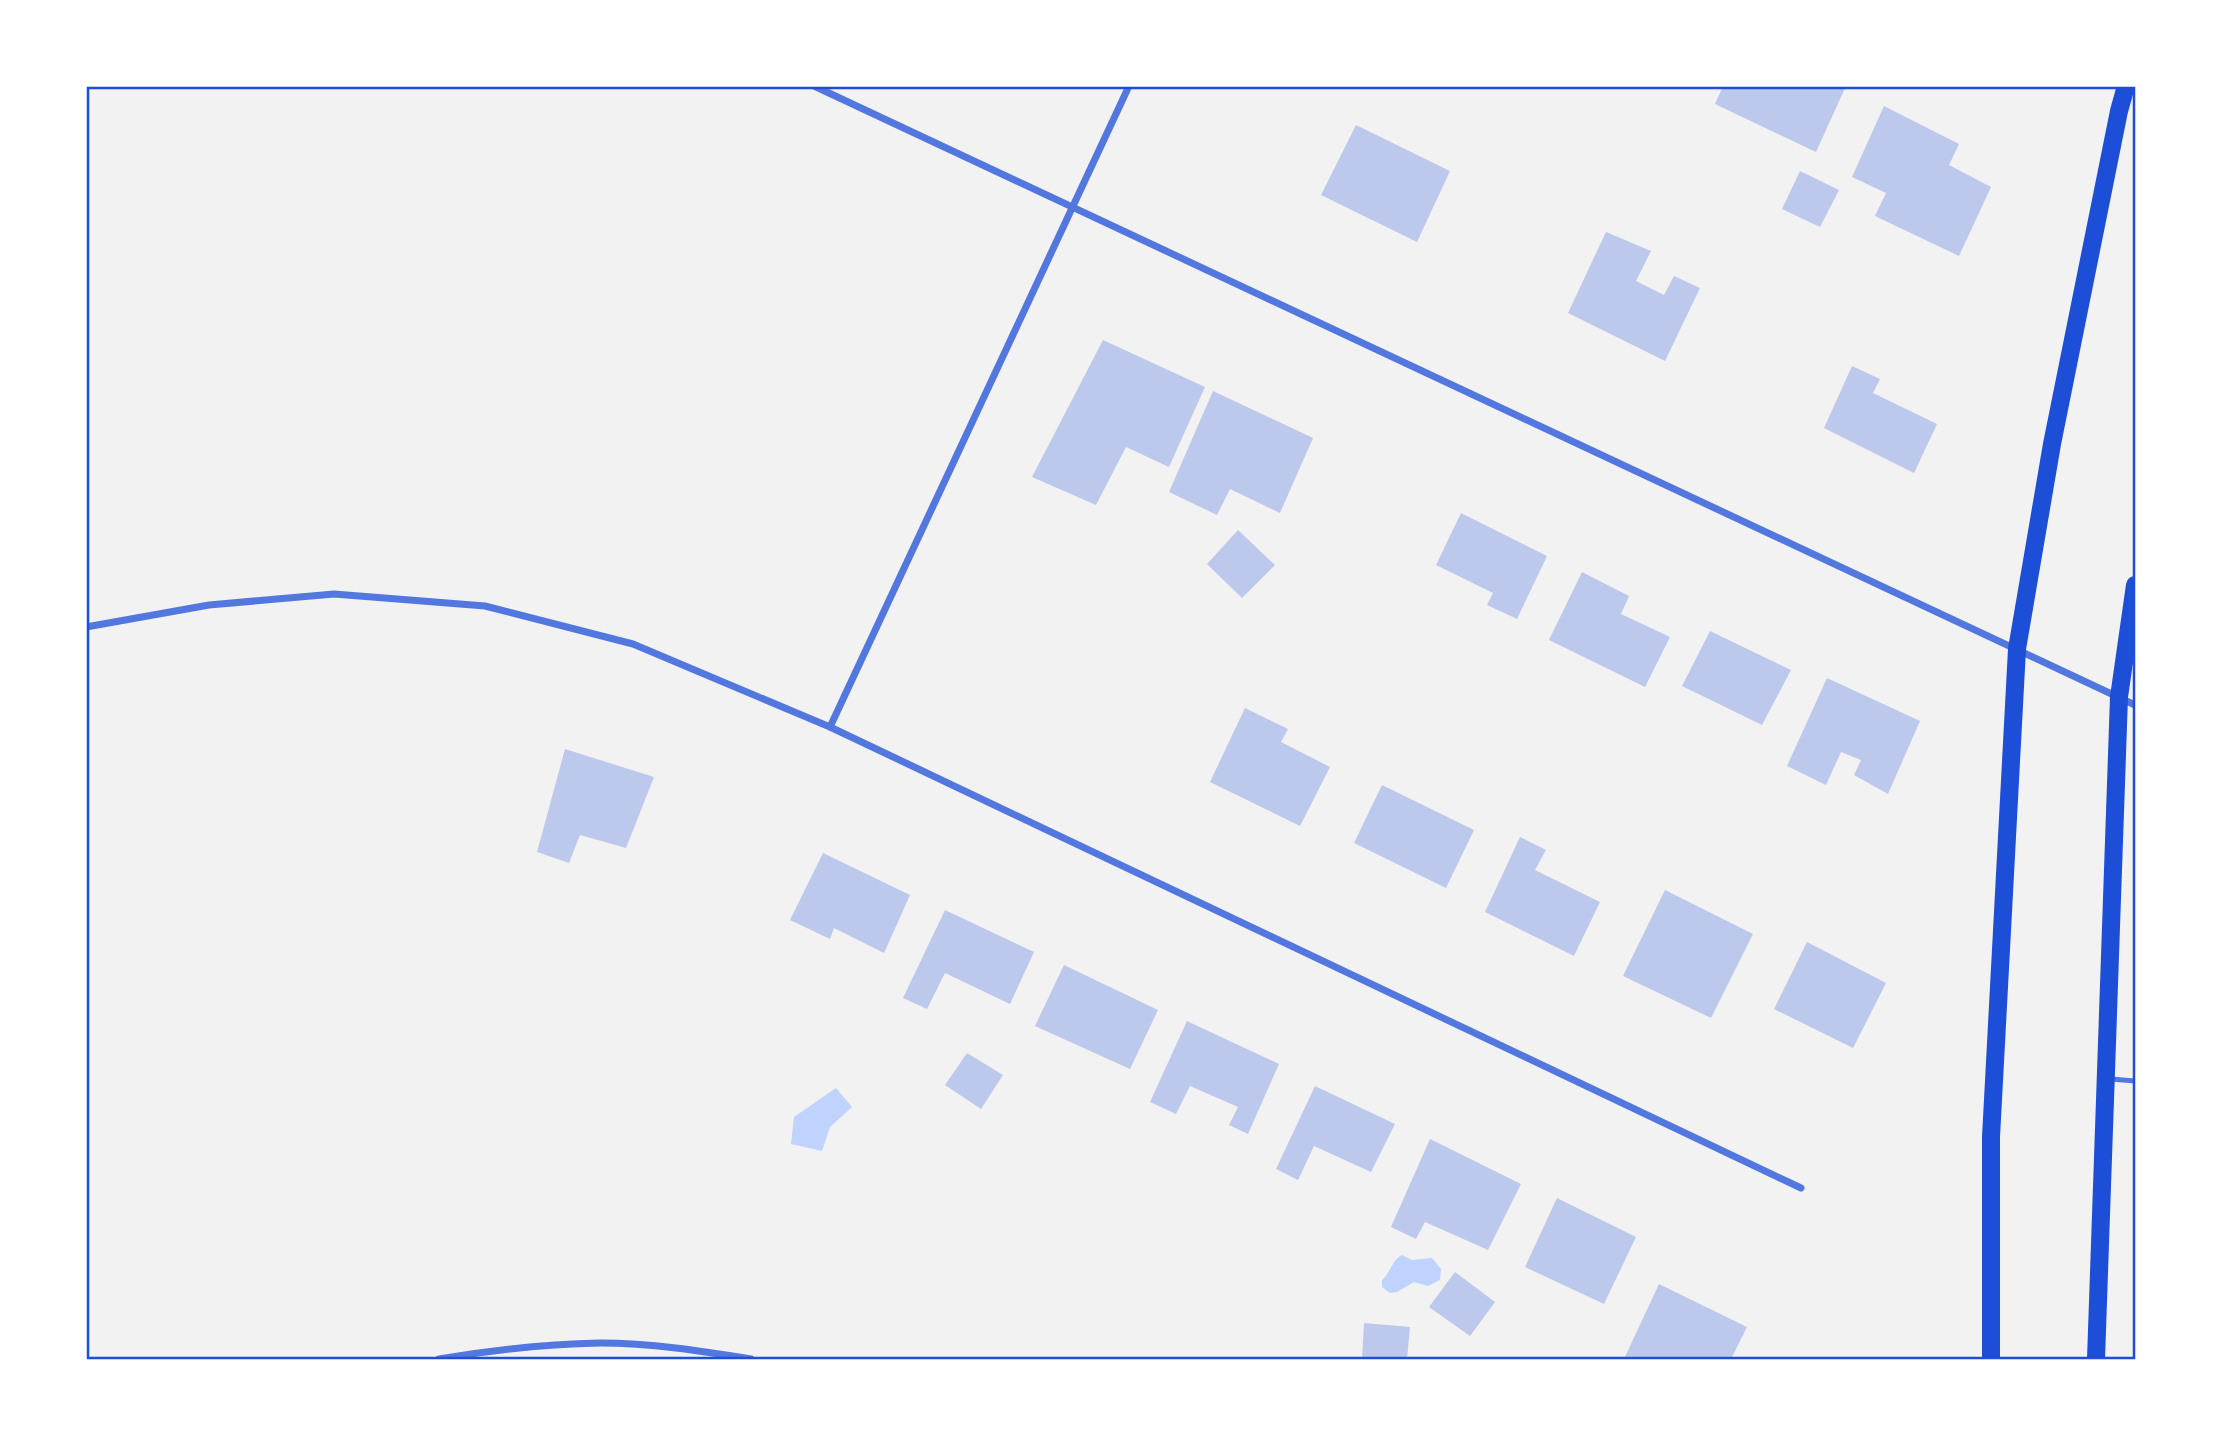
<svg xmlns="http://www.w3.org/2000/svg" width="2221" height="1445" font-family="'IBM Plex Sans',sans-serif">
	<style>
		.water { fill: #bfd3fe }
		.building { fill: #bdc9ec }
		.lines { fill: none; stroke-linecap: round; stroke-linejoin: round }
		.service { stroke: #5277de; stroke-width: 5 }
		.minor { stroke: #5277de; stroke-width: 7 }
		.primary { stroke: #1d4ed8; stroke-width: 18 }
		.neatline { fill: none; stroke: #1d4ed8; stroke-width: 2.5 }
	</style>
	<rect width="100%" height="100%" fill="#f2f2f2"/>
	<g class="water">
		<polygon points="836,1088 852,1107 830,1127 822,1151 791,1144 794,1117"/>
		<path d="M 1402,1255 L 1412,1260 L 1432,1258 L 1441,1269 L 1440,1280 L 1428,1286 L 1414,1282 L 1397,1292 L 1390,1293 L 1382,1287 L 1382,1280 C 1391,1272 1392,1260 1402,1255 Z"/>
	</g>
	<g class="building">
		<polygon points="1723,86 1846,86 1816,152 1715,104"/>
		<polygon points="1884,106 1959,144 1949,165 1991,187 1959,256 1875,216 1886,193 1852,177"/>
		<polygon points="1356,125 1450,171 1417,242 1321,195"/>
		<polygon points="1800,171 1839,190 1820,227 1782,209"/>
		<polygon points="1606,232 1651,251 1636,281 1664,295 1674,276 1700,288 1665,361 1568,313"/>
		<polygon points="1103,340 1205,387 1169,467 1126,447 1096,505 1032,477"/>
		<polygon points="1852,366 1880,379 1873,393 1937,424 1914,473 1824,428"/>
		<polygon points="1213,391 1313,438 1280,513 1230,489 1217,515 1169,492"/>
		<polygon points="1461,513 1547,556 1517,619 1487,605 1493,593 1436,565"/>
		<polygon points="1238,530 1275,565 1242,598 1207,564"/>
		<polygon points="1582,572 1629,596 1621,614 1670,637 1645,687 1549,640"/>
		<polygon points="1710,631 1791,670 1762,725 1682,686"/>
		<polygon points="1827,678 1920,721 1888,794 1854,775 1861,760 1841,752 1826,785 1787,766"/>
		<polygon points="1245,708 1288,729 1281,742 1330,767 1300,826 1210,782"/>
		<polygon points="565,749 654,777 626,848 580,835 569,863 537,852"/>
		<polygon points="1382,785 1474,830 1446,888 1354,843"/>
		<polygon points="1520,837 1546,850 1535,870 1600,902 1574,956 1485,912"/>
		<polygon points="823,853 910,895 884,953 834,928 830,939 790,920"/>
		<polygon points="1665,890 1753,934 1711,1018 1623,976"/>
		<polygon points="945,910 1034,952 1010,1004 945,973 927,1009 903,998"/>
		<polygon points="1807,942 1886,983 1853,1048 1774,1009"/>
		<polygon points="1064,965 1158,1010 1130,1069 1035,1026"/>
		<polygon points="1187,1021 1279,1064 1248,1134 1229,1125 1238,1107 1190,1086 1176,1114 1150,1102"/>
		<polygon points="967,1053 1003,1075 981,1109 945,1085"/>
		<polygon points="1315,1086 1395,1124 1371,1172 1314,1146 1298,1180 1276,1169"/>
		<polygon points="1430,1139 1521,1184 1488,1250 1425,1222 1416,1239 1391,1227"/>
		<polygon points="1557,1198 1636,1237 1604,1304 1525,1267"/>
		<polygon points="1455,1272 1495,1302 1470,1336 1429,1307"/>
		<polygon points="1659,1284 1747,1327 1731,1359 1624,1359"/>
		<polygon points="1364,1323 1410,1327 1407,1359 1362,1359"/>
	</g>
	<g class="lines">
		<polyline class="service" points="2111,1079 2135,1081"/>
		<g class="minor">
			<polyline points="814,86 2135,705"/>
			<polyline points="86,627 209,605 334,594 485,606 633,644 830,727 1801,1188"/>
			<polyline points="830,727 1129,86"/>
			<path d="M 439,1359 C 492,1350 546,1344 600,1343 C 651,1343 701,1351 751,1359"/>
		</g>
		<g class="primary">
			<polyline points="1991,1359 1991,1137 2017,649 2052,444 2119,111 2126,86"/>
			<polyline points="2096,1359 2119,697 2135,585"/>
		</g>
	</g>
	<rect width="2221" height="1445" fill="none" stroke="#ffffff" stroke-width="175"/>
	<rect x="88" y="88" width="2046" height="1270" class="neatline"/>
</svg>
